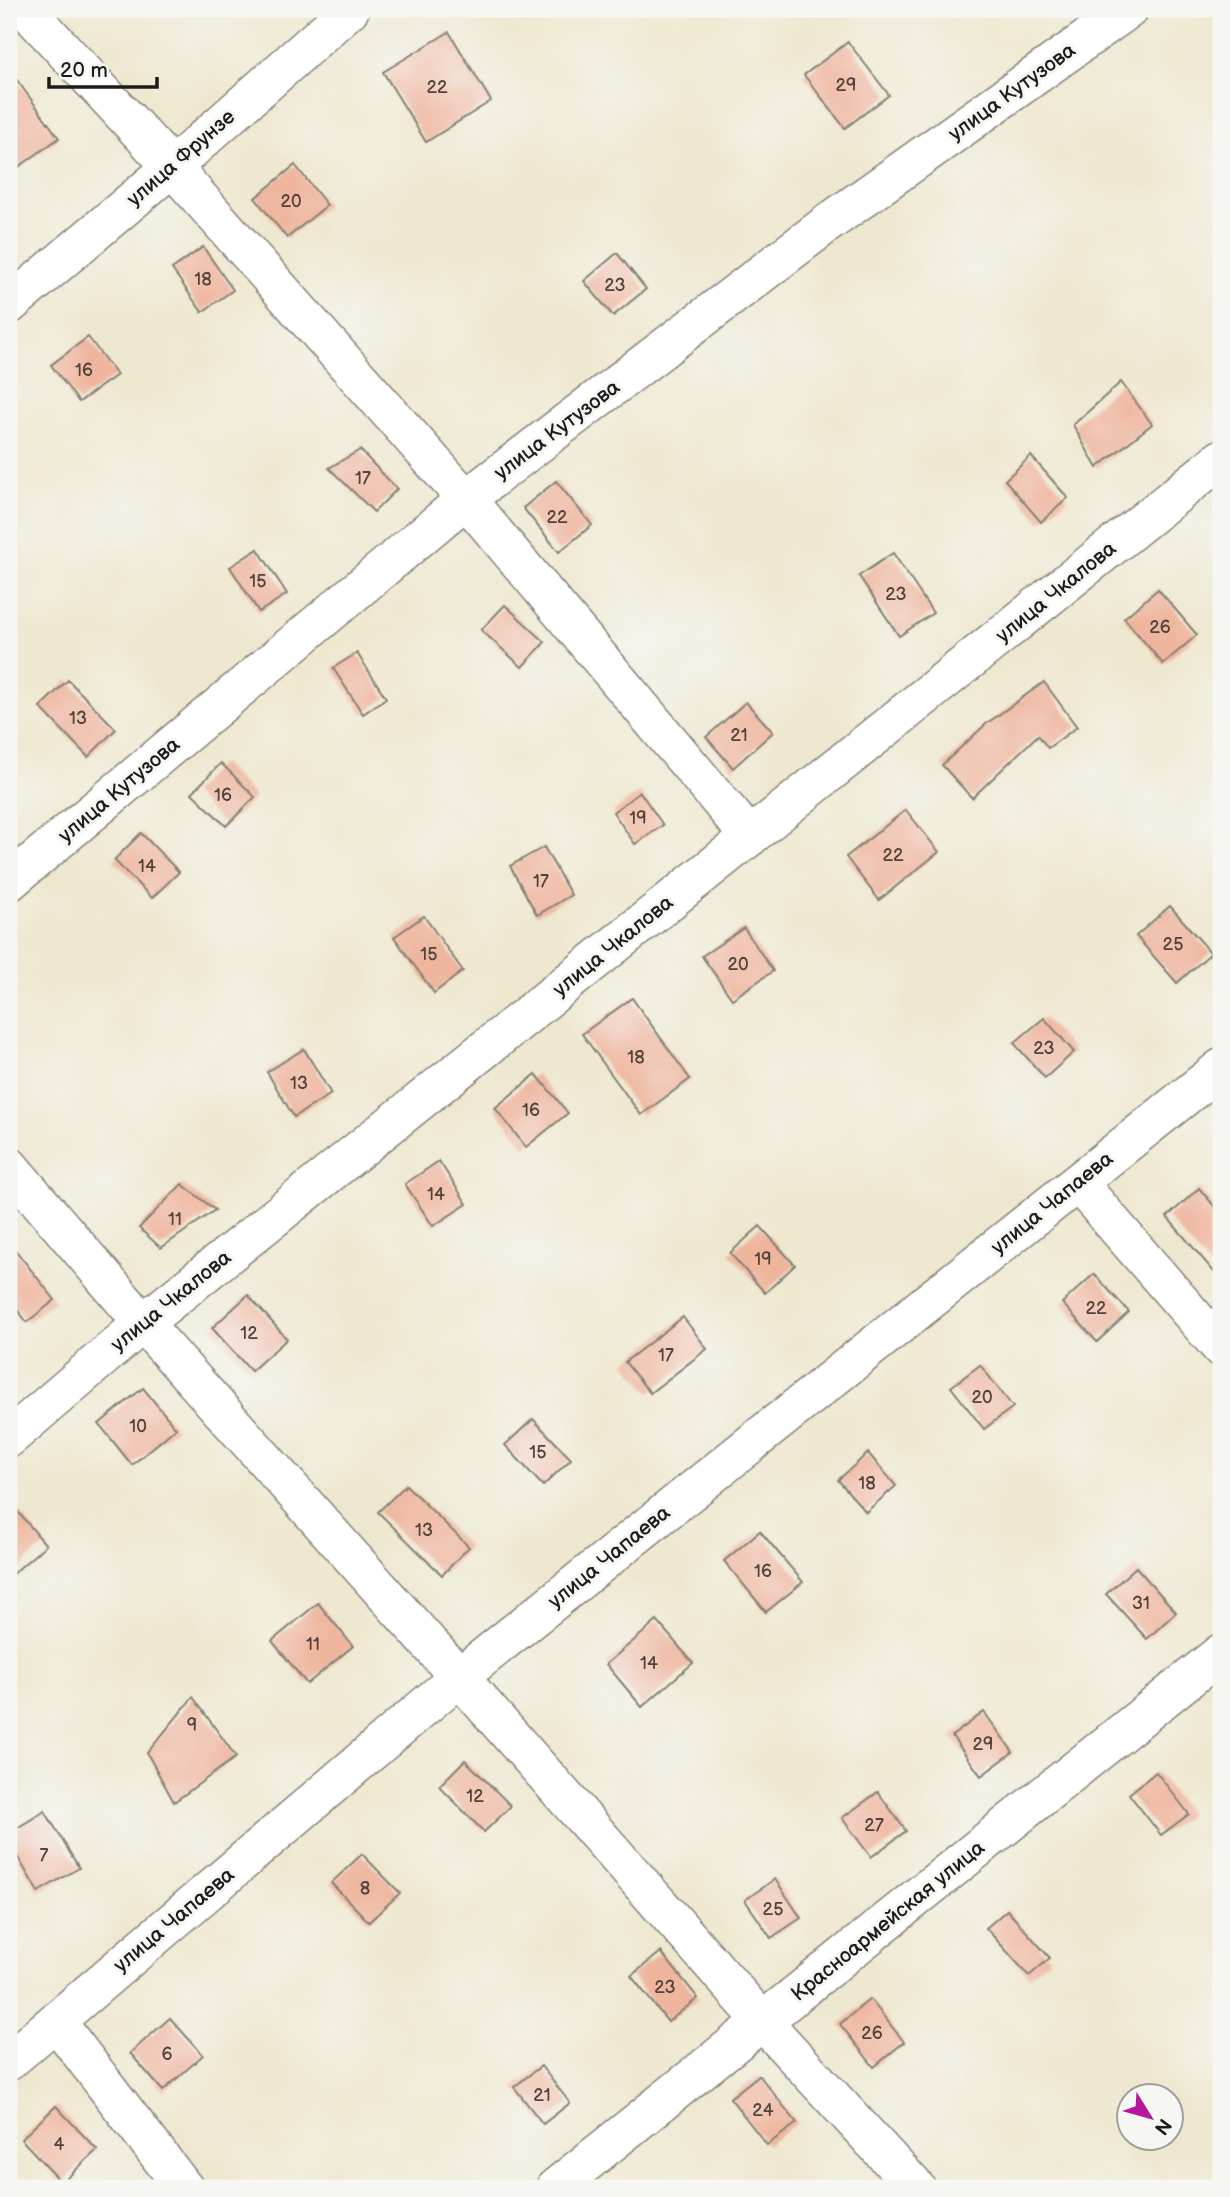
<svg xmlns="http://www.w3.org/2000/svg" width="1230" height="2197" font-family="'Balsamiq Sans',sans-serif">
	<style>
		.building { fill: #efb59e }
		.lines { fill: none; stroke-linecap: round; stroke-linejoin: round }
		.minor-casing { stroke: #868276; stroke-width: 41 }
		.minor { stroke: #fff; stroke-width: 38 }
		.labels { text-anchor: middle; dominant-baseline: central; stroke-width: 6; stroke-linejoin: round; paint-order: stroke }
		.number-label { font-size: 18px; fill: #51423c }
		.street-label { font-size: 21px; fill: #1c1c1c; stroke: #f6f6f2 }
	</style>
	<rect width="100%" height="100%" fill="#f6f6f2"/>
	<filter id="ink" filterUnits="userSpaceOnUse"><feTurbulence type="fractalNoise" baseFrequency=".0143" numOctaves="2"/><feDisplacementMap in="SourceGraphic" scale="14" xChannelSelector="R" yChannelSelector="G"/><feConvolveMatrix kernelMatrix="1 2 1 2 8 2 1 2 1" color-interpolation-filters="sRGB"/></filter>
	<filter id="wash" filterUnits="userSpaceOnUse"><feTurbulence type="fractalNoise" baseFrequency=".00686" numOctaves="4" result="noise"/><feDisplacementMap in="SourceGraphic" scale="28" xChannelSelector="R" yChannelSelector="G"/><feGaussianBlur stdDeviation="1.57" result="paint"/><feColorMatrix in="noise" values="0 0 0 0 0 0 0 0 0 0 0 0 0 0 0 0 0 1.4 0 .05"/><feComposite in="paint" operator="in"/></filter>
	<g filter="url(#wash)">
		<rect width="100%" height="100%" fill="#efe8d0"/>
		<g id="blocks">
			<g class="building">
				<polygon points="449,32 491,101 426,142 383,72"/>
				<polygon points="848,42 889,95 845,128 804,75"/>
				<polygon points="9,69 59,138 9,174"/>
				<polygon points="295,165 327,205 287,238 255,198"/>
				<polygon points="203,247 233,290 202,312 172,269"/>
				<polygon points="617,253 646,289 613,316 584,281"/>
				<polygon points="88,337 117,375 79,402 51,365"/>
				<polygon points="1121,382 1152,424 1097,468 1073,425"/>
				<polygon points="360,450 397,489 374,512 329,468"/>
				<polygon points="1031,456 1068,498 1041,522 1005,480"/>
				<polygon points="556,481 592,525 559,552 523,508"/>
				<polygon points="258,549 287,594 259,612 230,567"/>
				<polygon points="893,553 933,613 899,636 859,576"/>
				<polygon points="1158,589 1197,635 1163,664 1124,618"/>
				<polygon points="505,605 545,642 522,667 481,630"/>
				<polygon points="357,653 386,698 363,714 333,668"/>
				<polygon points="68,680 116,729 88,757 40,707"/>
				<polygon points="1044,682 1077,727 1048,748 1038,735 972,798 942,765 986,724"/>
				<polygon points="746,702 773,732 733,768 706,737"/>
				<polygon points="221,763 255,797 226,826 192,793"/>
				<polygon points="640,792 663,825 635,844 613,812"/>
				<polygon points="906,810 939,852 879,900 846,857"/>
				<polygon points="141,833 179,872 152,898 114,860"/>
				<polygon points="544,847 571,895 537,915 510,866"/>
				<polygon points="1170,906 1211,953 1177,983 1136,936"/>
				<polygon points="424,916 463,971 434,993 394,937"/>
				<polygon points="744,928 773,971 732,999 702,956"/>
				<polygon points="632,998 690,1079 641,1115 582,1034"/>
				<polygon points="1044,1018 1074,1052 1045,1078 1014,1043"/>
				<polygon points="304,1049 331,1094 294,1117 267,1072"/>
				<polygon points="536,1074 568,1113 526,1147 495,1108"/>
				<polygon points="439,1161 467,1204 433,1226 405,1184"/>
				<polygon points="182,1184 215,1210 161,1248 139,1228"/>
				<polygon points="1199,1188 1221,1214 1221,1280 1167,1217"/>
				<polygon points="760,1226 795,1265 765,1293 730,1253"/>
				<polygon points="9,1242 55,1300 27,1322 9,1299"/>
				<polygon points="1094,1274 1129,1312 1097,1342 1062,1303"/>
				<polygon points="248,1295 287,1339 251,1371 212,1328"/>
				<polygon points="683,1317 707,1349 650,1393 625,1362"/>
				<polygon points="980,1365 1013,1407 984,1429 951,1387"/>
				<polygon points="143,1388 176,1428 132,1465 99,1424"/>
				<polygon points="533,1419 571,1459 543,1486 505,1445"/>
				<polygon points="868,1453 896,1486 866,1512 838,1480"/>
				<polygon points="406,1485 469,1547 442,1575 378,1512"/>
				<polygon points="9,1501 46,1545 9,1577"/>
				<polygon points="760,1531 803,1582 766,1612 724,1561"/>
				<polygon points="1136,1567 1176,1612 1147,1639 1106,1594"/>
				<polygon points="318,1603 353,1646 307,1684 272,1641"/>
				<polygon points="657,1621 693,1663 642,1707 606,1664"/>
				<polygon points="193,1697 236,1757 174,1802 147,1753"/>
				<polygon points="984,1712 1013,1752 981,1776 952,1736"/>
				<polygon points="465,1760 511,1806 484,1832 439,1786"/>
				<polygon points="1156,1772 1189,1814 1161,1835 1129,1794"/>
				<polygon points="878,1792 906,1831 871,1857 842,1818"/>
				<polygon points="45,1811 79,1868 38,1892 9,1842 9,1833"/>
				<polygon points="362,1854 400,1893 369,1922 331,1883"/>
				<polygon points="775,1879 801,1918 771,1938 745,1900"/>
				<polygon points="1007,1910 1050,1958 1029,1976 986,1928"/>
				<polygon points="661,1952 698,1998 668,2022 631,1976"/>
				<polygon points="870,1999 904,2042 874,2067 840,2024"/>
				<polygon points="170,2018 203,2055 163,2091 130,2053"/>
				<polygon points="541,2066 570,2103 543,2124 514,2087"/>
				<polygon points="759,2075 797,2123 767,2145 730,2098"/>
				<polygon points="56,2106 97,2150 62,2183 21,2139"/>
			</g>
		</g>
	</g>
	<g filter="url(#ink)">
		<use href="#blocks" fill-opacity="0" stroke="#868276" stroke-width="2"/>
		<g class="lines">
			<defs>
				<g id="minor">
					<polyline points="34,18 172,167 466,499 750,837"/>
					<polyline points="9,305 172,167 350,9"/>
					<polyline points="9,882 466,499 828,223 1129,9"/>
					<polyline points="9,1166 143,1323 459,1677 763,2022 916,2188"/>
					<polyline points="1078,1183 1221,1348"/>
					<polyline points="9,1438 143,1323 1221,459"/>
					<polyline points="56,2021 184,2188"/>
					<polyline points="9,2061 459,1677 1221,1068"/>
					<polyline points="555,2188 1221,1653"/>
				</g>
			</defs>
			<use href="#minor" class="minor-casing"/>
			<use href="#minor" class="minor"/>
		</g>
	</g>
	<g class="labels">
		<g class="number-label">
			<text x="846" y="85">29</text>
			<text x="437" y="87">22</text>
			<text x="291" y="201">20</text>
			<text x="203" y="279">18</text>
			<text x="615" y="285">23</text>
			<text x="84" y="370">16</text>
			<text x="363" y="478">17</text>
			<text x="557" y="517">22</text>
			<text x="258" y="581">15</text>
			<text x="896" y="594">23</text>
			<text x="1160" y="627">26</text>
			<text x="78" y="718">13</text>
			<text x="739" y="735">21</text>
			<text x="223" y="795">16</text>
			<text x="638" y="818">19</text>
			<text x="893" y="855">22</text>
			<text x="147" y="866">14</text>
			<text x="541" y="881">17</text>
			<text x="1173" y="944">25</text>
			<text x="429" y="954">15</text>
			<text x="738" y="964">20</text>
			<text x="1044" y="1048">23</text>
			<text x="636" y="1057">18</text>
			<text x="299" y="1083">13</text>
			<text x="531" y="1110">16</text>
			<text x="436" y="1194">14</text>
			<text x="175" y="1219">11</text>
			<text x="763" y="1259">19</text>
			<text x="1096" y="1308">22</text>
			<text x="249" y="1333">12</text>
			<text x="666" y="1355">17</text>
			<text x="982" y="1397">20</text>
			<text x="138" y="1426">10</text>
			<text x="538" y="1452">15</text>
			<text x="867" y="1483">18</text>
			<text x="424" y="1530">13</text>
			<text x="763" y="1571">16</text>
			<text x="1141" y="1603">31</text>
			<text x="313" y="1644">11</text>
			<text x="649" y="1663">14</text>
			<text x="192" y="1725">9</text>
			<text x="983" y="1744">29</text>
			<text x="475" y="1796">12</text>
			<text x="874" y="1825">27</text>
			<text x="44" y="1855">7</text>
			<text x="365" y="1888">8</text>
			<text x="773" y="1909">25</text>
			<text x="665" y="1987">23</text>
			<text x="872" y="2033">26</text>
			<text x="167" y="2054">6</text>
			<text x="542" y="2095">21</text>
			<text x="763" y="2110">24</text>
			<text x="59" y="2144">4</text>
		</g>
		<g class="street-label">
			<text transform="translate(1012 92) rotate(-36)">улица Кутузова</text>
			<text transform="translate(181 158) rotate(-41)">улица Фрунзе</text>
			<text transform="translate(557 430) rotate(-37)">улица Кутузова</text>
			<text transform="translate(1056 592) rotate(-39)">улица Чкалова</text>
			<text transform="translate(119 790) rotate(-40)">улица Кутузова</text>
			<text transform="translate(613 946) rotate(-39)">улица Чкалова</text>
			<text transform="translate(1052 1203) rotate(-39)">улица Чапаева</text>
			<text transform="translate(171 1301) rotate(-39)">улица Чкалова</text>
			<text transform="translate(609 1557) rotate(-39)">улица Чапаева</text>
			<text transform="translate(174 1920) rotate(-40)">улица Чапаева</text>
			<text transform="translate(888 1921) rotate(-39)">Красноармейская улица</text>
		</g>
	</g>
	<rect width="1230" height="2197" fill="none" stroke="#f6f6f2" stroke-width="35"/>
	<g transform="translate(1150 2117) rotate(127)"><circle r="33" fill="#f6f6f2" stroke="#9f9f9c" stroke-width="2"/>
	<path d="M0-5L12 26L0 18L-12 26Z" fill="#b5179e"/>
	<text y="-10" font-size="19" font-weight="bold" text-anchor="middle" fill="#1c1c1c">N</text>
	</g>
	<path d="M49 77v10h108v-10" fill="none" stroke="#1c1c1c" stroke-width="3.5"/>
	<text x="60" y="77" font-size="21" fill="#1c1c1c" stroke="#f6f6f2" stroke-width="5" paint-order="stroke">20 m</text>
</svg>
